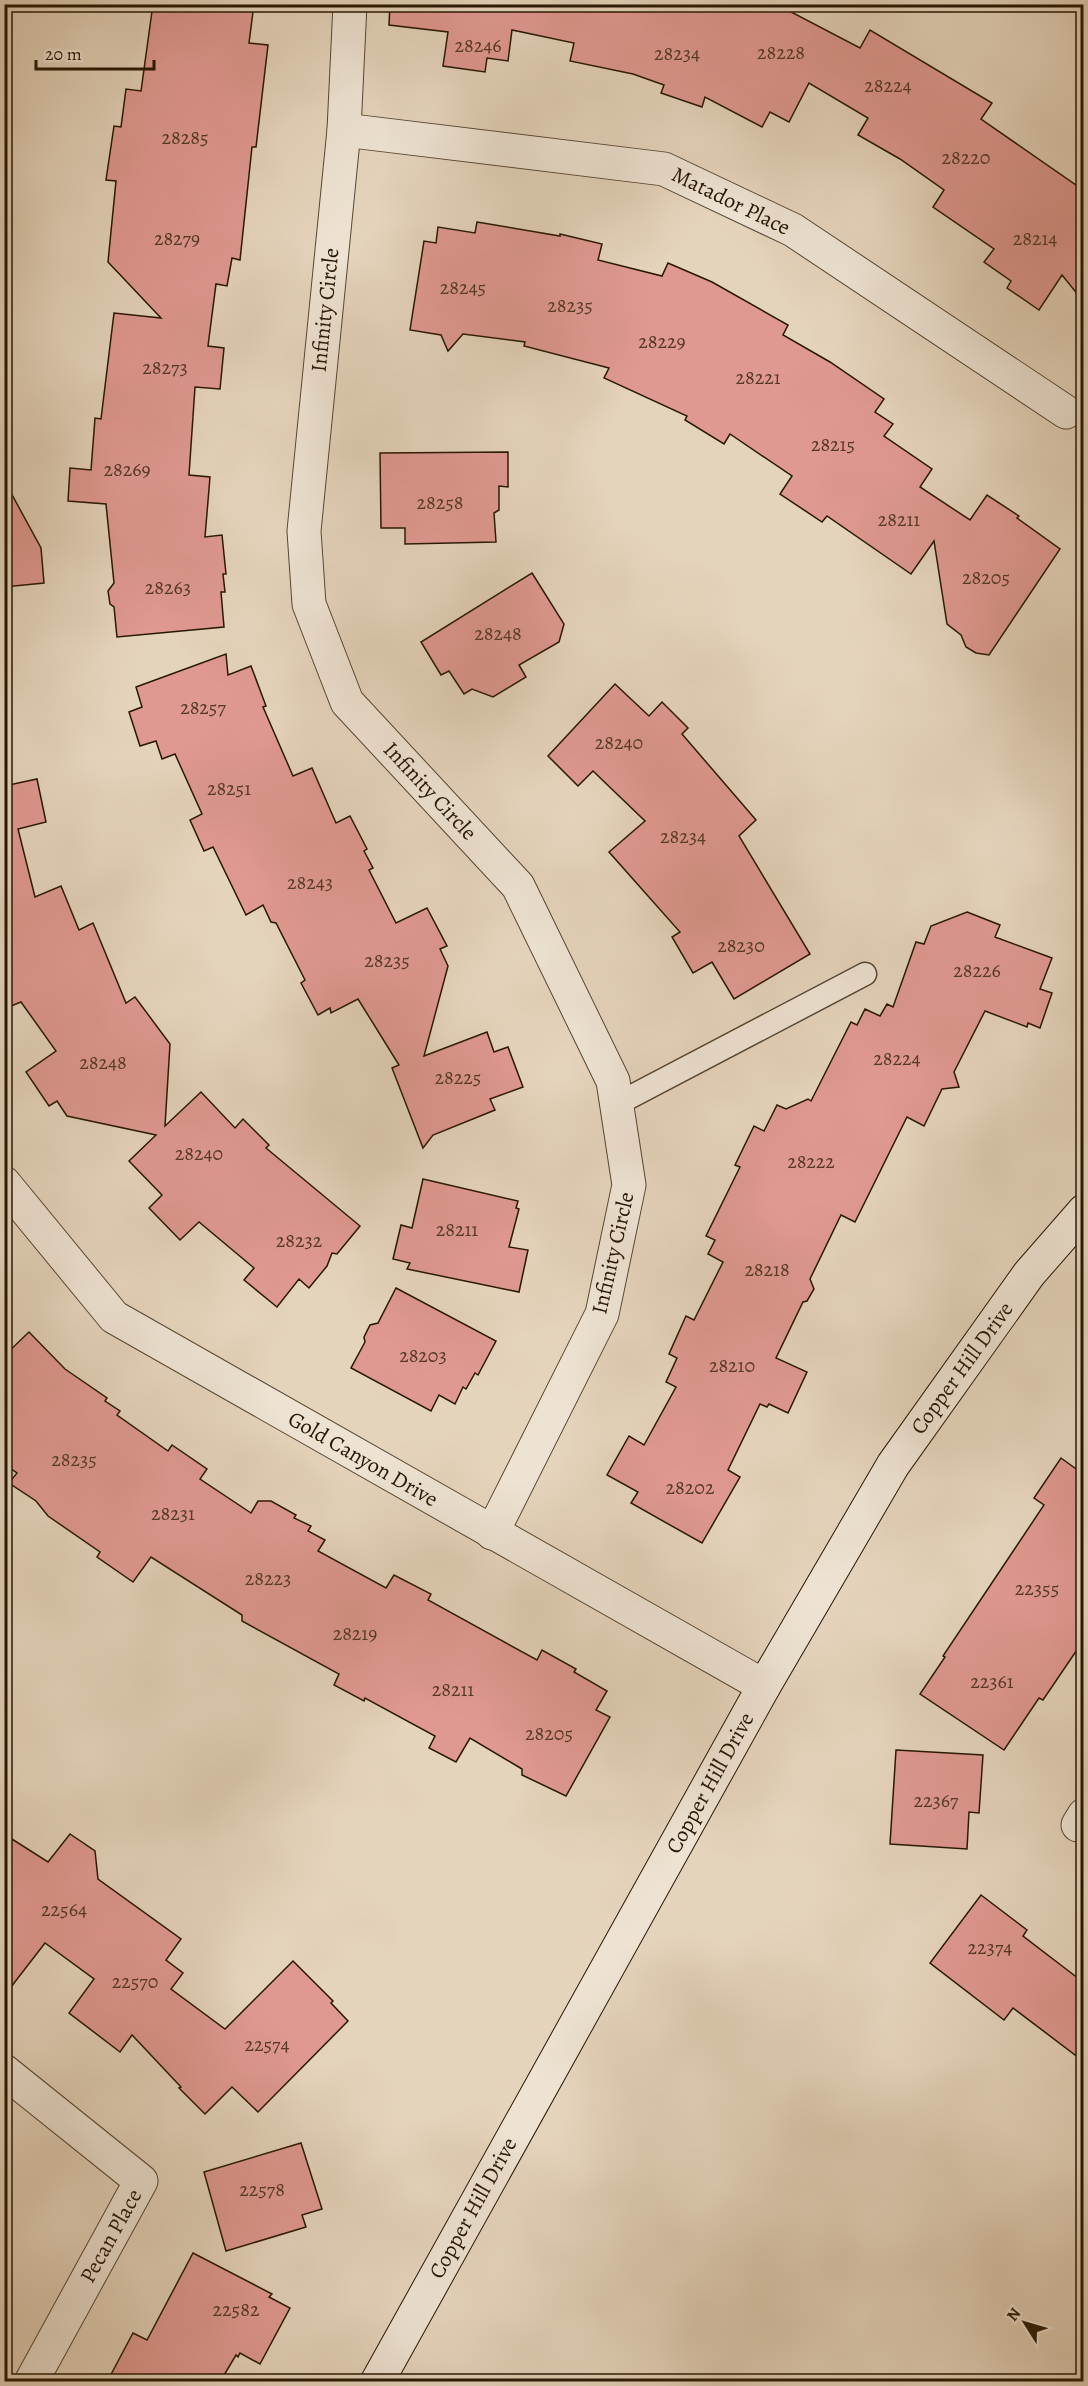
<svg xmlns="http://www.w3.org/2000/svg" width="1088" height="2386" font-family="Alegreya,serif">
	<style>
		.building { fill: #e09991; stroke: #271703; stroke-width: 1.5 }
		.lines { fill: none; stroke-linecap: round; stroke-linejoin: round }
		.lane-casing { stroke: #564631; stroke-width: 25 }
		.street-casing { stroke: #564631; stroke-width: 35 }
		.secondary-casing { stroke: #271703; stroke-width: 35 }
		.lane { stroke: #eee3d3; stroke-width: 22 }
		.street { stroke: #eee3d3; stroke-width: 33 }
		.secondary { stroke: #eee3d3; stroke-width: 33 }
		.labels { text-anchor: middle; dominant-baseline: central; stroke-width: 4.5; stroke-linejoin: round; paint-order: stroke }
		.number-label { font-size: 20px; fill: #553826 }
		.street-label { font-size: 22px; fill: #271703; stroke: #eee3d3 }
	</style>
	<rect width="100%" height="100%" fill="#e5d4bc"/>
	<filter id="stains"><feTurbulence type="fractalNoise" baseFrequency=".00333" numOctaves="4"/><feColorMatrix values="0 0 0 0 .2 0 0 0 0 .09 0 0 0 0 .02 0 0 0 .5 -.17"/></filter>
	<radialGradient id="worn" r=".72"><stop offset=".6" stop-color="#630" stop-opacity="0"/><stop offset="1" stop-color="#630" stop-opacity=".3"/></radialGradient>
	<g class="building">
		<polygon points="153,4 254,4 249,43 268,45 256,147 252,147 240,260 232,258 227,286 216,284 208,346 224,348 220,389 195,387 189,475 210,477 205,537 222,535 226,574 223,574 225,592 221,592 224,627 117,637 114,607 110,604 108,591 114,583 106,504 68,501 70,468 91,470 95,418 101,419 114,313 161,318 108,262 116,181 106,180 114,126 121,127 126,89 141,91"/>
		<polygon points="390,4 776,4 860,48 870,30 992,103 981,119 1083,190 1083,301 1062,275 1039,310 1007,288 1011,281 984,262 994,249 933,207 944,190 900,159 858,135 868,118 809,83 789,122 770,112 762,127 705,97 702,107 661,93 664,85 633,74 570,61 574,43 512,30 508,61 487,58 485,72 443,66 448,32 389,25"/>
		<polygon points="477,222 560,236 560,234 602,244 598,260 662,276 668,263 712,282 788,325 783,335 830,362 884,399 875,412 893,424 884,436 932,469 920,487 970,520 987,495 1019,516 1017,518 1060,549 989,655 976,653 966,647 961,635 947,624 934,541 911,574 827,516 822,522 780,494 792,476 730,434 724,444 685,420 687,416 604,378 609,368 524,346 525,342 463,334 448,351 441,335 410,330 424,241 436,243 438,227 475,233"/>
		<polygon points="508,452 508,487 499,486 499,510 494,513 496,542 405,544 405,528 381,528 380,453"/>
		<polygon points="4,480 41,548 44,583 4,587"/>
		<polygon points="532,573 564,624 559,642 519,665 526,677 493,697 472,689 464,694 449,671 441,675 421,642"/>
		<polygon points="226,654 228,675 251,666 266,706 263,707 293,776 312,768 336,823 350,816 367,849 364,851 373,868 369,870 396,923 427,908 447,946 440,949 448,966 424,1056 487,1032 494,1052 508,1047 523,1087 490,1099 495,1110 433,1135 423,1148 392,1068 399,1065 358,999 331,1013 330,1008 318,1015 301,983 305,980 276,923 271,922 263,905 246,915 213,847 204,851 190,820 202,814 175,754 162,759 156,741 140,746 129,712 142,707 136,687"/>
		<polygon points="615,684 649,716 662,702 688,728 682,734 756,820 739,836 810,954 734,999 712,962 693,973 672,937 680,932 609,852 645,821 593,771 578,786 548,756"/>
		<polygon points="37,779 46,822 18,829 35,897 61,886 79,930 93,923 126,1003 135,997 170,1044 165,1126 201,1092 235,1128 243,1119 269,1145 266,1148 360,1226 337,1254 332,1253 327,1266 309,1288 299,1279 277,1307 244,1280 254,1268 199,1222 180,1240 149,1208 162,1195 129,1161 156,1135 67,1116 57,1101 49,1106 26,1072 56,1051 21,1002 4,1009 4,786"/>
		<polygon points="967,912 1000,925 995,937 1052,958 1040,989 1052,993 1040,1028 1028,1023 1027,1027 985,1011 954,1072 959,1087 942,1089 924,1126 907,1117 855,1222 841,1215 810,1279 814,1289 807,1301 803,1302 776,1358 807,1372 788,1413 769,1404 767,1407 760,1404 728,1470 740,1477 702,1543 631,1503 638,1492 607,1475 629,1436 644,1445 676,1387 666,1382 677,1358 669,1354 686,1316 694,1320 723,1262 708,1254 715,1240 706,1236 740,1167 735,1165 754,1126 764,1131 777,1105 786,1109 808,1099 811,1101 851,1022 857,1025 865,1009 880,1016 887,1004 893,1007 916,942 924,944 931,926"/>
		<polygon points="423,1179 518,1201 516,1208 519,1209 509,1247 528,1250 519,1292 407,1269 410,1263 393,1259 401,1225 412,1228"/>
		<polygon points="396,1288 496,1341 478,1375 475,1373 466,1389 463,1387 455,1404 439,1395 431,1411 351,1368 365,1342 364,1337 370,1325 378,1323"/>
		<polygon points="29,1332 65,1369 107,1398 105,1401 120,1411 117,1415 168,1451 172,1445 207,1469 200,1479 251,1513 258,1501 271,1501 296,1515 294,1518 311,1526 308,1531 325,1540 318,1551 386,1588 394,1575 431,1594 428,1600 537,1660 542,1650 576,1669 574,1672 607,1691 596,1710 610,1717 566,1796 522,1775 522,1769 470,1738 456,1762 429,1748 435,1736 365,1698 364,1701 334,1685 339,1674 242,1621 242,1615 151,1557 133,1582 97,1557 100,1552 48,1516 36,1501 9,1483 17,1473 4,1464 4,1356"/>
		<polygon points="1061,1458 1083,1474 1083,1641 1043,1700 1039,1698 1004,1750 920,1694 945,1657 943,1656 1044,1505 1034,1498"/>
		<polygon points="896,1750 983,1755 979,1813 969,1812 967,1849 890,1844"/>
		<polygon points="4,1834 48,1862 70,1834 95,1851 98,1879 181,1939 166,1960 183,1973 171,1989 225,2029 293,1961 333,2001 331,2003 348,2021 258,2112 232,2087 205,2114 179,2088 181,2087 132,2035 120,2052 69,2013 94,1979 45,1943 4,1996"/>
		<polygon points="981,1895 1027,1930 1023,1936 1083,1982 1083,2061 1013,2008 1004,2020 930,1963"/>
		<polygon points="301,2143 322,2209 302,2215 306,2227 226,2251 204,2172"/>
		<polygon points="193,2253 272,2294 269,2297 290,2308 260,2364 240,2353 238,2357 236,2355 220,2382 107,2382 133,2333 147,2340"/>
	</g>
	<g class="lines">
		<defs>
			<polyline id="lane" points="617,1104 865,974"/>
			<g id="street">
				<polyline points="350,4 344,130 304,531 309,604 347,702 518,886 613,1081 629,1185 602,1314 492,1533"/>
				<polyline points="344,130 664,169 793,230 1066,412"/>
				<polyline points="4,1183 114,1317 764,1686"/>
				<polyline points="1078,1825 1084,1815"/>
				<polyline points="4,2071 141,2181 31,2382"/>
			</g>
			<polyline id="secondary" points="377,2382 764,1686 893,1465 1029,1274 1084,1211"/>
		</defs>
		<use href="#lane" class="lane-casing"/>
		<use href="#street" class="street-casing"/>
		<use href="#secondary" class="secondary-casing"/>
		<use href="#lane" class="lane"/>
		<use href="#street" class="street"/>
		<use href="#secondary" class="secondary"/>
	</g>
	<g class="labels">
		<g class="number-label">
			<text x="478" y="45">28246</text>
			<text x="781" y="52">28228</text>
			<text x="677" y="53">28234</text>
			<text x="888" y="85">28224</text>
			<text x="185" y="137">28285</text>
			<text x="966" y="157">28220</text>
			<text x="177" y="238">28279</text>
			<text x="1035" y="238">28214</text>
			<text x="463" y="287">28245</text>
			<text x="570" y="305">28235</text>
			<text x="662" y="341">28229</text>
			<text x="165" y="367">28273</text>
			<text x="758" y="377">28221</text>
			<text x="833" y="444">28215</text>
			<text x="127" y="469">28269</text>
			<text x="440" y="502">28258</text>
			<text x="899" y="519">28211</text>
			<text x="986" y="577">28205</text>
			<text x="168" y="587">28263</text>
			<text x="498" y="633">28248</text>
			<text x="203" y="707">28257</text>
			<text x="619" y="742">28240</text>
			<text x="229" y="788">28251</text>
			<text x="683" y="836">28234</text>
			<text x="310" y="882">28243</text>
			<text x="741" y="945">28230</text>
			<text x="387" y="960">28235</text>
			<text x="977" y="970">28226</text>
			<text x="897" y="1058">28224</text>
			<text x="103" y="1062">28248</text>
			<text x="458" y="1077">28225</text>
			<text x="199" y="1153">28240</text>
			<text x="811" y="1161">28222</text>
			<text x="457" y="1229">28211</text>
			<text x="299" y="1240">28232</text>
			<text x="767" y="1269">28218</text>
			<text x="423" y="1355">28203</text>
			<text x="732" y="1365">28210</text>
			<text x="74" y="1459">28235</text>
			<text x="690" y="1487">28202</text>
			<text x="173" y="1513">28231</text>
			<text x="268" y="1578">28223</text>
			<text x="1037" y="1588">22355</text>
			<text x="355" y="1633">28219</text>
			<text x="992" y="1681">22361</text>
			<text x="453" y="1689">28211</text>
			<text x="549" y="1733">28205</text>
			<text x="936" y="1800">22367</text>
			<text x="64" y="1909">22564</text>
			<text x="990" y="1947">22374</text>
			<text x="135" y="1981">22570</text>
			<text x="267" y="2044">22574</text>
			<text x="262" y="2189">22578</text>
			<text x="236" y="2309">22582</text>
		</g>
		<g class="street-label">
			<text transform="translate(731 201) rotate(26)">Matador Place</text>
			<text transform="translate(325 310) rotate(-84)">Infinity Circle</text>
			<text transform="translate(430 791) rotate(47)">Infinity Circle</text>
			<text transform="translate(613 1253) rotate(-77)">Infinity Circle</text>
			<text transform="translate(962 1368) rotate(-54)">Copper Hill Drive</text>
			<text transform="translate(363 1459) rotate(30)">Gold Canyon Drive</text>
			<text transform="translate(710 1783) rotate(-61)">Copper Hill Drive</text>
			<text transform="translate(473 2208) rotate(-61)">Copper Hill Drive</text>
			<text transform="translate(111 2236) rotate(-61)">Pecan Place</text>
		</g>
	</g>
	<rect width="1088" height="2386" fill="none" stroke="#e5d4bc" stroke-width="24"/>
	<rect x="6" y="6" width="1076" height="2374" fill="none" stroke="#271703" stroke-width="3"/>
	<rect x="12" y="12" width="1064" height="2362" fill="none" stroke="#271703" stroke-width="1.5"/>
	<g transform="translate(1025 2323) rotate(307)" stroke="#eee3d3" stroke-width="4.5" paint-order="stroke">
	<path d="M0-4.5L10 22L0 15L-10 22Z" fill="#271703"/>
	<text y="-9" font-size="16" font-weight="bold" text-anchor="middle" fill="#271703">N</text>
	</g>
	<path d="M36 60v9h118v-9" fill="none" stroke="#271703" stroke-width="3"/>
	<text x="45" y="60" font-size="18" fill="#271703" stroke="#eee3d3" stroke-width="4.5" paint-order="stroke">20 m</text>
	<rect width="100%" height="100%" filter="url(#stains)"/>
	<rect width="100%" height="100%" fill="url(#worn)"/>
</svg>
